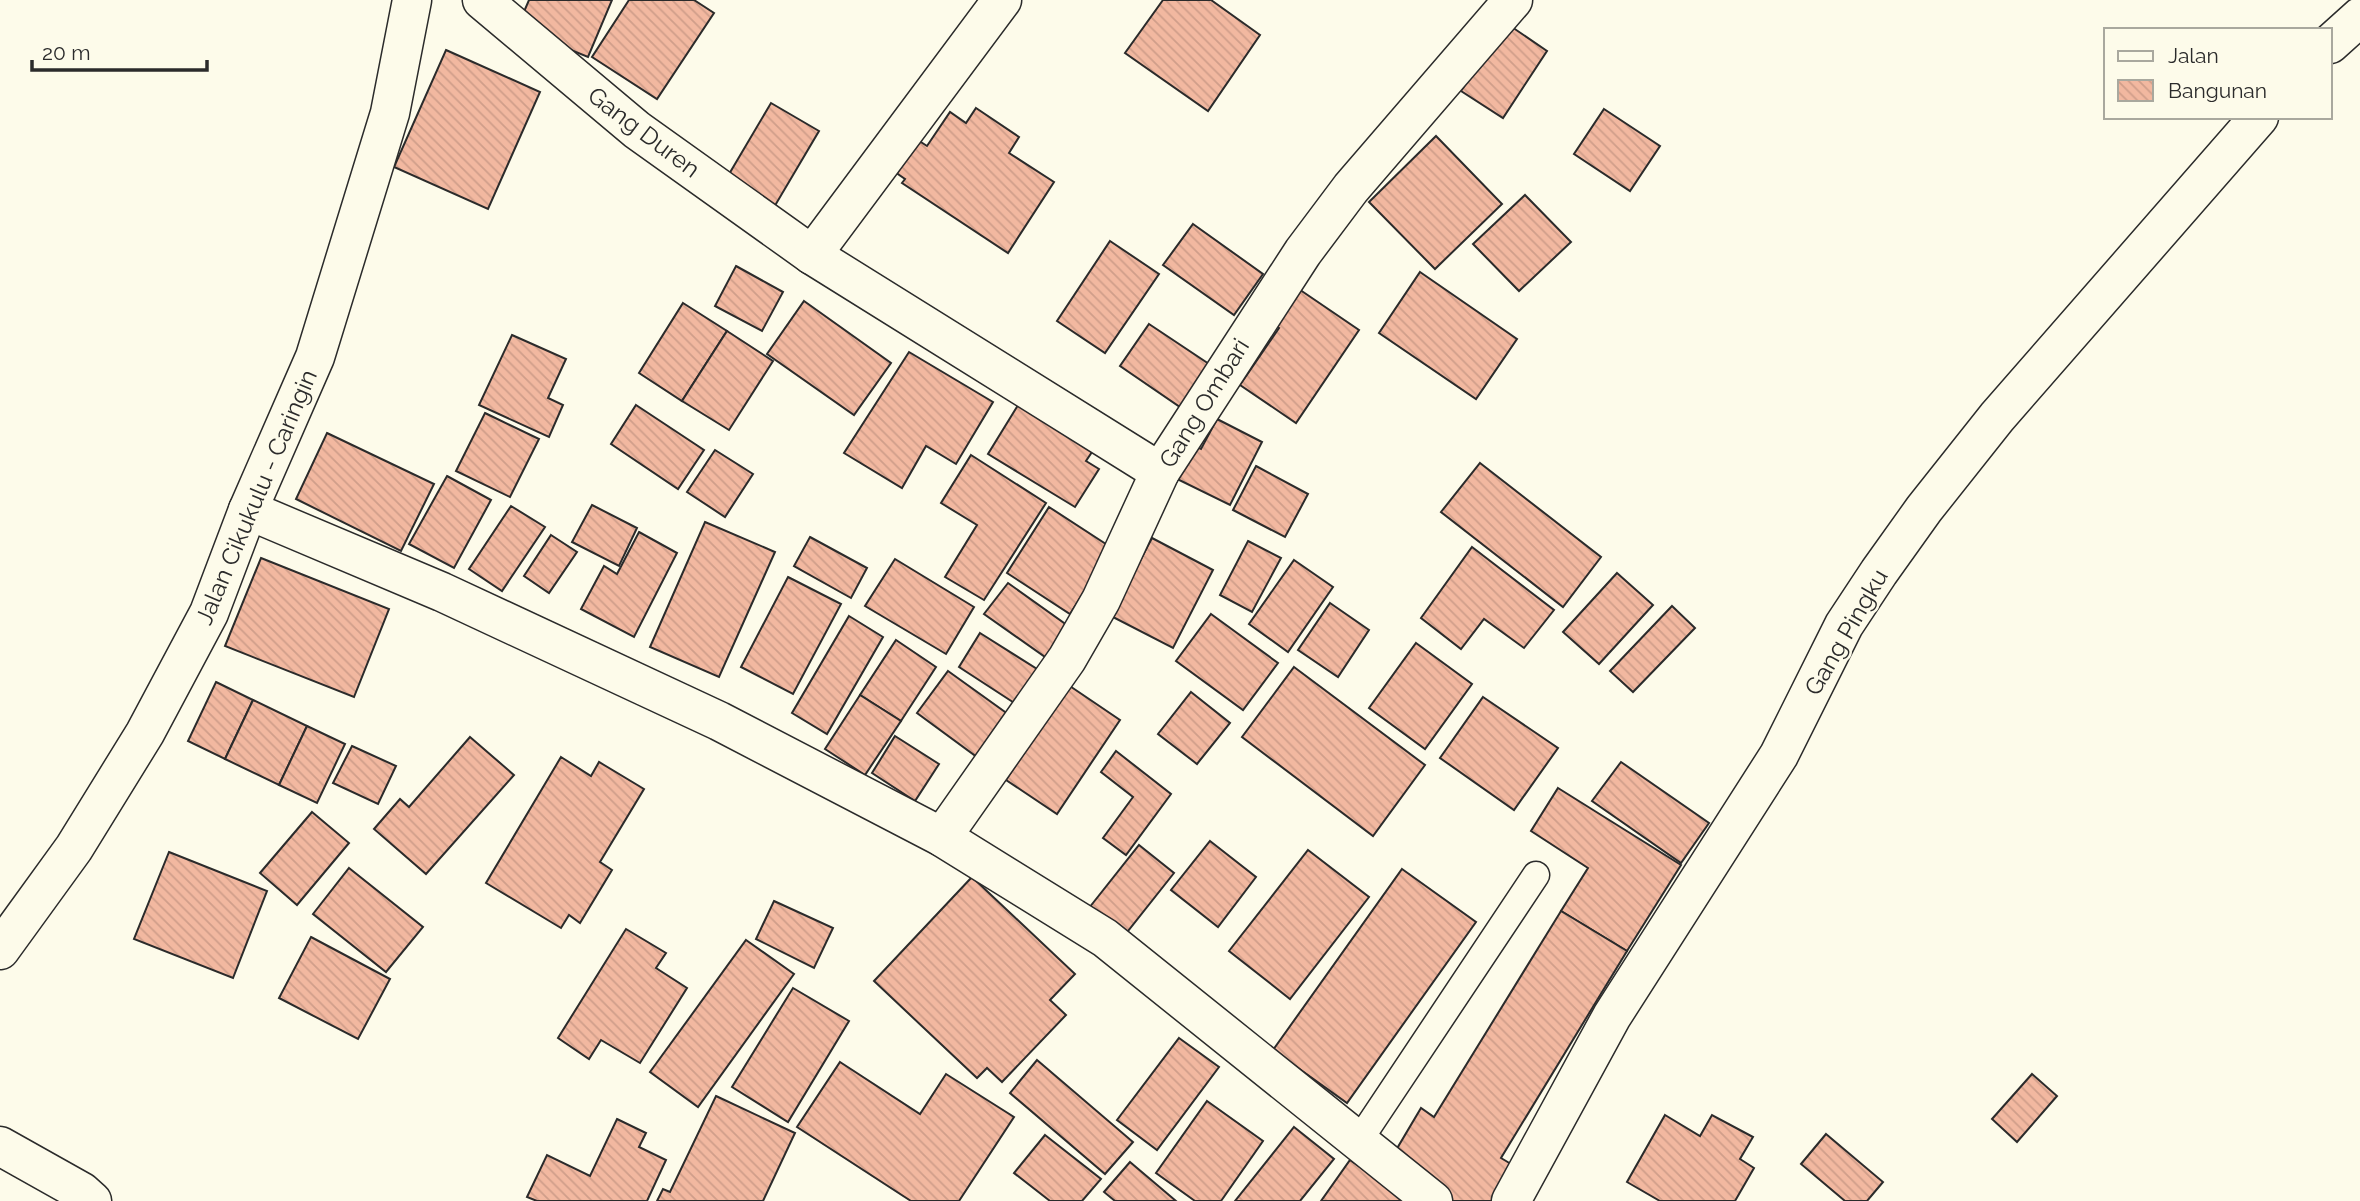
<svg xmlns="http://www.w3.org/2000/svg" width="2360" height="1201" font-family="Raleway,sans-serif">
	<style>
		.building { fill: url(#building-back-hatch); stroke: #2b2b2b; stroke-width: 2 }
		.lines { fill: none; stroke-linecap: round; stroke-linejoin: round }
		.lane-casing { stroke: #2b2b2b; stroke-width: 29 }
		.street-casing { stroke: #2b2b2b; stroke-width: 41 }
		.lane { stroke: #fdfbea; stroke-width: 26 }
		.street { stroke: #fdfbea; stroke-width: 38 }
		.labels { text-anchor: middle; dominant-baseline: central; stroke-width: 5; stroke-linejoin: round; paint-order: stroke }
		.street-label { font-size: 24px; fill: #2b2b2b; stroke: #fdfbea }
	</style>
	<defs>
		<pattern id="building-back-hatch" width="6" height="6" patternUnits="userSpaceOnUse" patternTransform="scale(1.75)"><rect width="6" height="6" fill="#f2b8a0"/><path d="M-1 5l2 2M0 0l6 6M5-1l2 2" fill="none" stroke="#d09e8a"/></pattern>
	</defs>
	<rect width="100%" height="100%" fill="#fdfbea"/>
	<g class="building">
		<polygon points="529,0 612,0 588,57 517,28"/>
		<polygon points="629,0 694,0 714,13 657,99 592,57"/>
		<polygon points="1163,0 1211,0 1260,35 1208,111 1125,53"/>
		<polygon points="1506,23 1547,51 1503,118 1461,91"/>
		<polygon points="446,50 540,92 488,209 394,167"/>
		<polygon points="771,103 819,131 773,209 725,181"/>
		<polygon points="976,108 1019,137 1009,153 1054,182 1008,253 902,183 905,179 892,170 913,137 927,146 950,112 966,123"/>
		<polygon points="1604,109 1660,146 1630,191 1574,154"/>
		<polygon points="1436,136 1502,204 1435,269 1369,202"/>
		<polygon points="1525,195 1571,242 1519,291 1473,244"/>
		<polygon points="1193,224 1263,274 1234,315 1163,265"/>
		<polygon points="1110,241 1159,274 1105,353 1057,321"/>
		<polygon points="736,266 783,292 762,331 715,306"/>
		<polygon points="1420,272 1517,339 1476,399 1379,333"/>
		<polygon points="1287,281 1359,330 1296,423 1240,385 1279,328 1263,318"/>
		<polygon points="804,301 891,363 854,415 767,354"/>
		<polygon points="683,303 727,331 682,401 639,373"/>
		<polygon points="1149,324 1209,364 1180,407 1120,366"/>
		<polygon points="727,331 773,361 729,430 682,401"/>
		<polygon points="512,335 566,359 548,398 563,405 549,437 479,405"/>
		<polygon points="909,352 993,402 956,464 926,446 902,488 844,453"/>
		<polygon points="1023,397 1098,443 1086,461 1099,469 1075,507 988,454"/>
		<polygon points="636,405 704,450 678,489 611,444"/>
		<polygon points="485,413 539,439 510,497 456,471"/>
		<polygon points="1217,419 1262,442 1230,505 1167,474 1185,441 1201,449"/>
		<polygon points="327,433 434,484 401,551 296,499"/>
		<polygon points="715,450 753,474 725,517 687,492"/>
		<polygon points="971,455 1046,503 984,600 945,577 977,525 941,503"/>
		<polygon points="1480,463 1601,557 1563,607 1441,512"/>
		<polygon points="1256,466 1308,494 1285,537 1233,510"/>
		<polygon points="447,476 491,500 454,568 409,544"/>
		<polygon points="592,505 637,528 619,566 572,542"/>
		<polygon points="511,506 545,527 502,591 469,569"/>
		<polygon points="1049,507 1112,548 1070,614 1007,573"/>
		<polygon points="705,522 775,552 719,677 650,647"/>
		<polygon points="639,532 677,553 634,637 581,609 604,566 617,574"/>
		<polygon points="551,535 577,552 549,593 524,576"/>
		<polygon points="810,537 867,568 851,598 794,566"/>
		<polygon points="1152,538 1213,570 1173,648 1111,616"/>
		<polygon points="1248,541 1281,558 1252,612 1220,595"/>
		<polygon points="1472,547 1554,610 1524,648 1484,619 1461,649 1421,618"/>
		<polygon points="261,558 389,609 354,697 225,646"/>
		<polygon points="895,559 974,607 946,654 865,606"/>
		<polygon points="1294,560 1333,587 1288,652 1249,624"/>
		<polygon points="1617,573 1653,605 1599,664 1563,632"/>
		<polygon points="788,577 841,604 793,694 741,667"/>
		<polygon points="1008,583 1071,628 1048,659 984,614"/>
		<polygon points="1330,603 1369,630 1338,677 1298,650"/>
		<polygon points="1672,606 1695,628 1633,692 1610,671"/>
		<polygon points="1211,614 1278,663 1243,710 1176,661"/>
		<polygon points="849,616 883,637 827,734 792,713"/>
		<polygon points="980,633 1045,674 1022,708 959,667"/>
		<polygon points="896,640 936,667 901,721 860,695"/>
		<polygon points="1416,643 1472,684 1425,749 1369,708"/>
		<polygon points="1294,667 1425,765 1373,836 1242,737"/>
		<polygon points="948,671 1012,717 981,760 917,713"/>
		<polygon points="1058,678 1120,720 1057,814 1006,780 1045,720"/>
		<polygon points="216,682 253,700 225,759 188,741"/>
		<polygon points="1191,692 1230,723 1197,764 1158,734"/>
		<polygon points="860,695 901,721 865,775 825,749"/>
		<polygon points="1483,697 1558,748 1514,810 1440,758"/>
		<polygon points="253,700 307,726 279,785 225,759"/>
		<polygon points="307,726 345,744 317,803 279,785"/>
		<polygon points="895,736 939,764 915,801 872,773"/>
		<polygon points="470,737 514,775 426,874 374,829 400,799 409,807"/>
		<polygon points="352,746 396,766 378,804 333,783"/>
		<polygon points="1116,751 1171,794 1126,855 1103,838 1133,797 1101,772"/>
		<polygon points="561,757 591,776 599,762 644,789 600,862 612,870 580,923 569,915 561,928 486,883"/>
		<polygon points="1621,762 1709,823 1681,863 1592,801"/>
		<polygon points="1558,788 1681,865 1627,951 1561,911 1588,868 1531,831"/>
		<polygon points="312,812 349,843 297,905 260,873"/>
		<polygon points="1210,841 1256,877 1218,927 1171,890"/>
		<polygon points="1139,845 1174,873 1124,936 1089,908"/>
		<polygon points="1308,850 1369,897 1290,999 1229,951"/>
		<polygon points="169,852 267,891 233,978 134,939"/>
		<polygon points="349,868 423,927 386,972 313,914"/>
		<polygon points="1402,869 1476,922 1347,1103 1273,1050"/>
		<polygon points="972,877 1075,974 1050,1000 1066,1015 1002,1082 987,1068 977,1078 874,981"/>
		<polygon points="774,901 833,928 814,968 756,939"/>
		<polygon points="1561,911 1627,951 1501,1158 1521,1170 1502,1201 1453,1201 1389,1162 1421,1108 1434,1117"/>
		<polygon points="626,929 666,953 656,968 687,988 640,1063 601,1040 589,1059 558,1038"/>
		<polygon points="311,937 390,979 358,1039 279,998"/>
		<polygon points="746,940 794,974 698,1107 650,1072"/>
		<polygon points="793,988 849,1021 788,1122 732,1087"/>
		<polygon points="1179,1038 1219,1067 1157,1150 1117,1120"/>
		<polygon points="1037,1060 1133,1142 1105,1174 1010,1093"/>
		<polygon points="840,1062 920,1114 946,1074 1014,1117 959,1201 911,1201 797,1127"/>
		<polygon points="2032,1074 2057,1096 2017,1142 1992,1119"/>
		<polygon points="716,1096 795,1133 763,1201 657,1201 663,1189 670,1192"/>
		<polygon points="1207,1101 1263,1141 1221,1201 1195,1201 1156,1173"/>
		<polygon points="1665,1115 1700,1136 1712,1115 1753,1137 1740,1159 1754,1168 1735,1201 1660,1201 1627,1182"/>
		<polygon points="617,1119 646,1133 639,1147 666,1160 647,1201 537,1201 527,1197 547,1155 590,1176"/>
		<polygon points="1294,1127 1334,1159 1300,1201 1235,1201"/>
		<polygon points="1826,1134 1883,1182 1867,1201 1845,1201 1801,1164"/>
		<polygon points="1045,1135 1101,1179 1082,1201 1050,1201 1014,1173"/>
		<polygon points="1350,1160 1409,1201 1321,1201"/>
		<polygon points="1130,1162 1176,1201 1115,1201 1104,1192"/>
	</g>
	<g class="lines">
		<defs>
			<polyline id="lane" points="1358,1142 1536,875"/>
			<g id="street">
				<polyline points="482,0 637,130 812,255 1160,472"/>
				<polyline points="2330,44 2360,17"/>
				<polyline points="812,255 1002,0"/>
				<polyline points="248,510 442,592 719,721 942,837 1105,938 1433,1201"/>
				<polyline points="942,837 1067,659 1101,600 1160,472 1303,252 1351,188 1513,0"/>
				<polyline points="0,950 74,848 145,733 209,613 248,510 315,357 390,113 412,0"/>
				<polyline points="0,1146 82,1192 92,1201"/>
				<polyline points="1511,1201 1612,1016 1779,755 1844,625 1879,572 1924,509 1997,417 2259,117"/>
			</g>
		</defs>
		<use href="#lane" class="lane-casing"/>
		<use href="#street" class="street-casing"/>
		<use href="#lane" class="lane"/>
		<use href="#street" class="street"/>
	</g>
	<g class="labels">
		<g class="street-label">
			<text transform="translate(644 132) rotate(37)">Gang Duren</text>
			<text transform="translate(1204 403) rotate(-58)">Gang Ombari</text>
			<text transform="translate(256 497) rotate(-67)">Jalan Cikukulu - Caringin</text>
			<text transform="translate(1846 632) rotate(-60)">Gang Pingku</text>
		</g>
	</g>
	<rect x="2104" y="28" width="228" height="91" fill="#fdfbea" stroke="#a9a89e" stroke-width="2"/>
	<rect x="2118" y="51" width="35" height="10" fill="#fdfbea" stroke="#a9a89e" stroke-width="2"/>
	<text x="2168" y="63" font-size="21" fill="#2b2b2b">Jalan</text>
	<rect x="2118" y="80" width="35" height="21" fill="url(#building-back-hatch)" stroke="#a9a89e" stroke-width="2"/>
	<text x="2168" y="98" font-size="21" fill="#2b2b2b">Bangunan</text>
	<path d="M32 60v10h175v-10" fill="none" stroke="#2b2b2b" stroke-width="3.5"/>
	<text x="42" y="60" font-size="21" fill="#2b2b2b" stroke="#fdfbea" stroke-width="5" paint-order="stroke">20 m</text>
</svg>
